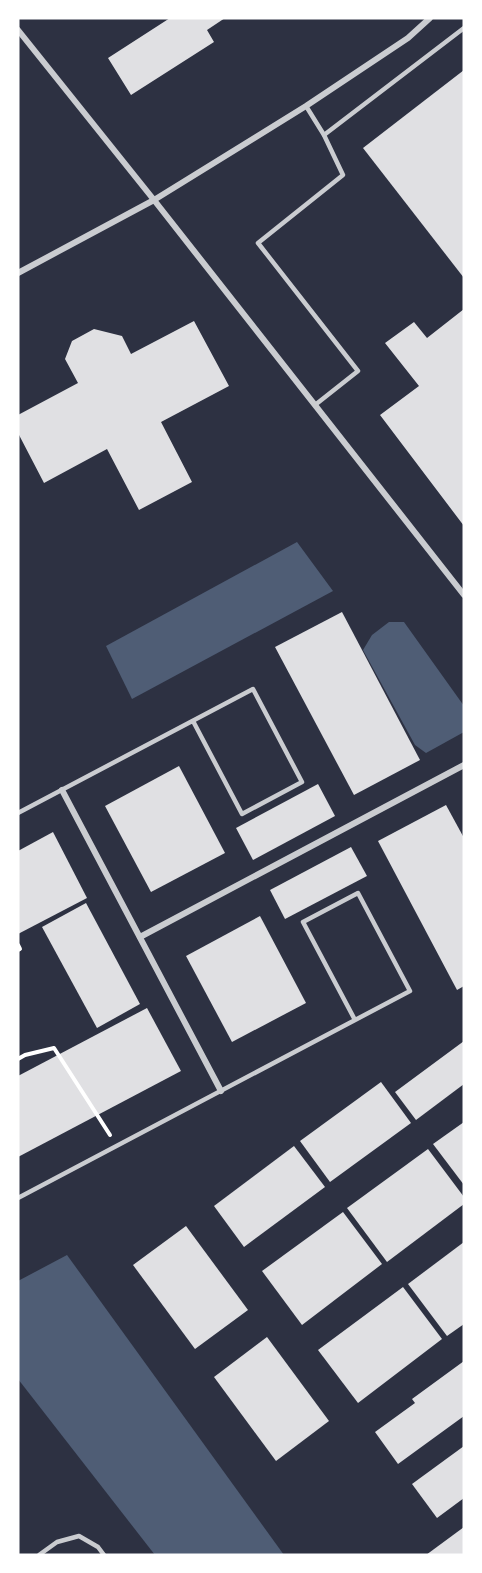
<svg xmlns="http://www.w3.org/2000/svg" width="482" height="1573" font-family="'Titillium Web',sans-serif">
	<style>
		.water { fill: #4f5d75 }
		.building { fill: #e0e0e3 }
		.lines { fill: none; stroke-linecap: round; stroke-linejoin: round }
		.path { stroke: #fff; stroke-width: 4 }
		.service { stroke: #caccd0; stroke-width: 4.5 }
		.minor { stroke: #caccd0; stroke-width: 6 }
	</style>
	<rect width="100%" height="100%" fill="#2d3142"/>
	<g class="water">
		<polygon points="297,542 333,591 132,699 106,646"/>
		<polygon points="389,622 404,622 464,706 464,732 426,753 415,745 363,650 372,635"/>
		<polygon points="67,1255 284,1555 155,1555 18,1379 18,1281"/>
	</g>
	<g class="building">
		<polygon points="170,18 225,18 207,30 214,42 131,95 108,58"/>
		<polygon points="464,70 464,278 363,148"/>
		<polygon points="464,309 464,526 380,415 419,386 385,343 414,322 427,338"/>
		<polygon points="194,321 229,386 161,422 192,482 139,510 107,449 44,483 18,433 18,415 78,383 65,359 72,341 94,329 122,336 131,354"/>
		<polygon points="342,612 420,760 354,795 275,647"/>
		<polygon points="179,766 225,853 151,892 105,806"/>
		<polygon points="318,784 335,816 253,860 236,828"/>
		<polygon points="446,805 464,838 464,986 457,990 378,841"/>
		<polygon points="53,832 87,898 18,934 18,851"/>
		<polygon points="351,847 367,876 285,919 270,890"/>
		<polygon points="86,903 140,1004 97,1028 42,927"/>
		<polygon points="260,916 306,1003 232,1042 186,956"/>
		<polygon points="147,1008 181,1071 18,1157 18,1076"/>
		<polygon points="464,1041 464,1084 416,1120 395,1092"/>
		<polygon points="381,1082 411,1123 330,1182 300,1141"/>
		<polygon points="464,1122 464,1185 433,1144"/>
		<polygon points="294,1146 325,1187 244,1247 214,1206"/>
		<polygon points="428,1149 464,1197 464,1204 387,1262 347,1208"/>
		<polygon points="343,1212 382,1264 302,1325 262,1271"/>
		<polygon points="186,1226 248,1310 195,1349 133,1265"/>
		<polygon points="464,1242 464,1324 447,1336 408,1284"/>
		<polygon points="403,1287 442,1339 358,1403 318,1350"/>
		<polygon points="267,1337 329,1421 276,1461 214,1377"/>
		<polygon points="464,1361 464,1416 398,1464 375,1432 415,1403 412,1399"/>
		<polygon points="464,1446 464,1498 437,1518 412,1484"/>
		<polygon points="464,1527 464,1553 462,1555 426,1555"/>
	</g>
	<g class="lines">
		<g class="path">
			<polyline points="18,945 20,949 18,950"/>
			<polyline points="18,1059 25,1055 54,1048 110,1135"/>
		</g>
		<g class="service">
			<polyline points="306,106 324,135 343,175 258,243 358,371 315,405"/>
			<polyline points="324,135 464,28"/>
			<polyline points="18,813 253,689 302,782 242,814 193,721"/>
			<polyline points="18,1198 410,991 358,893 303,922 355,1020"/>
			<polyline points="39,1555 57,1542 79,1536 98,1547 104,1555"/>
		</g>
		<g class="minor">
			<polyline points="18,30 154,200 464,595"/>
			<polyline points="18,273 154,200 306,106 408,38 430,18"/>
			<polyline points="62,790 221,1091"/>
			<polyline points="140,937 464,765"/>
		</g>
	</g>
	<rect width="482" height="1573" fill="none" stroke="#ffffff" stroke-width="39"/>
</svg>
